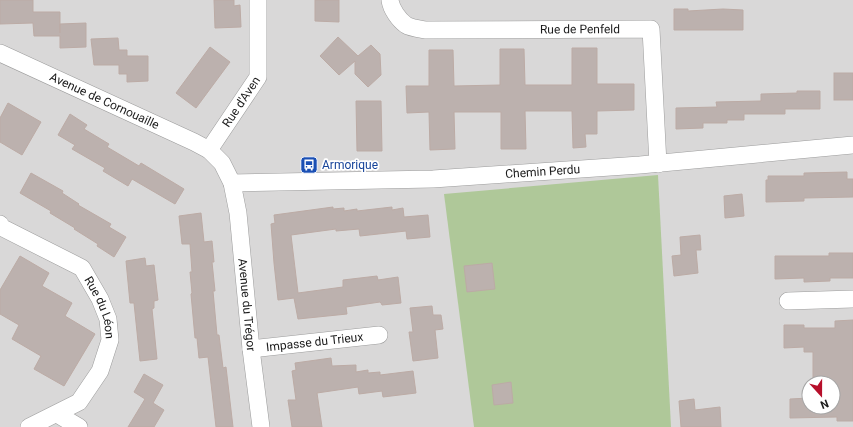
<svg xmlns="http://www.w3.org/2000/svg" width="853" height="427" font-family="Roboto,sans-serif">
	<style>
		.residential { fill: #d9d8d8; fill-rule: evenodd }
		.forest { fill: #afc899 }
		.building { fill: #bcb1ae; stroke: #bcaba5 }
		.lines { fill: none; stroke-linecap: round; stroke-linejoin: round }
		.minor-casing { stroke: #9c9c9c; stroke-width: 18 }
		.minor { stroke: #fff; stroke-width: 17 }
		.labels { text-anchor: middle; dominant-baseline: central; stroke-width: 3.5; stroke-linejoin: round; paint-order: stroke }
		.street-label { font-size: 12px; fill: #1b1b1b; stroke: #fff }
		.transit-label { font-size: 12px; fill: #164399; stroke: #fff; text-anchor: start }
	</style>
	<rect width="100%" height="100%" fill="#ece7e1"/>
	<path class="residential" d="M 0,0 L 853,0 L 853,427 L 0,427 ZM 809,383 L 833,383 L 833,407 L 809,407 Z"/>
	<polygon class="forest" points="658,175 671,427 474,427 444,194"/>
	<g class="building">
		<polygon points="0,0 33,0 33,12 60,12 60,33 60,24 86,23 86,47 60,48 60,36 34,36 33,23 0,24"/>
		<polygon points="214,0 234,0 234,6 240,5 241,27 215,28"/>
		<polygon points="315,0 339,0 339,22 315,21"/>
		<polygon points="674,9 688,9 688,11 723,9 743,10 743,30 674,30"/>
		<polygon points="338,37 358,56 371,45 380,54 381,75 368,87 355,74 355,61 339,75 320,56"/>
		<polygon points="118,38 119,50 127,50 127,56 148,56 148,81 127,82 127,74 119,74 119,65 94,65 91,39"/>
		<polygon points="210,47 230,62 196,108 176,93"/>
		<polygon points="572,48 597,48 597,84 634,84 634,110 597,111 597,134 585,134 586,147 573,148 572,111 525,111 526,149 501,149 501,112 454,112 455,149 430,150 429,112 407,113 406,86 429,86 429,50 453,50 454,86 500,85 500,49 524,49 525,85 572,85"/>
		<rect x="834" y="73" width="19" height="27"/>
		<polygon points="797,91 820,91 820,109 785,109 785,114 744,114 744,120 727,120 727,123 703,123 703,128 676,129 676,108 717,107 716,102 761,101 761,94 797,93"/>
		<polygon points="356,101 381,101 382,151 357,151"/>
		<polygon points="8,103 41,122 22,155 0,142 0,118"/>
		<polygon points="70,114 87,125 84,129 109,144 107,147 139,166 141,163 184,189 175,204 132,179 128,186 103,171 105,168 72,149 75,145 58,135"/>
		<polygon points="847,172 847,179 853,179 853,197 804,198 804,201 766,202 766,180 768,180 768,176 804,176 804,173"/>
		<polygon points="31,173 63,191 62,193 79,204 78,205 111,224 109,227 126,237 114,257 97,246 98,244 74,229 75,228 50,213 51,211 20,193"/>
		<polygon points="742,194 744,216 725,218 724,196"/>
		<polygon points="333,207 333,209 344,208 344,211 357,209 357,211 392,207 392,210 403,208 404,217 428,215 430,237 407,239 406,231 360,236 359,229 336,231 336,229 291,235 298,293 343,287 343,280 377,276 378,280 398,277 401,303 382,305 381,303 380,302 346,307 347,314 298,319 294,298 278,300 274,263 271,224 275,223 274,215"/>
		<polygon points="201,213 204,242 212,241 214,262 212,262 215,291 213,291 217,335 219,335 223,368 226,367 233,427 216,427 208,357 199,358 197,338 195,338 191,294 192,293 190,272 192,272 190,244 182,244 179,216"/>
		<polygon points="700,235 701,250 696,250 698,273 674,276 672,256 681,255 680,237"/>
		<polygon points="829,253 853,253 853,278 830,278 830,281 804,282 804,278 775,279 775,256 829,256"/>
		<polygon points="20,256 49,273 42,286 72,303 65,316 95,334 64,386 34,369 41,356 12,339 19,325 0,314 0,290"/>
		<polygon points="145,258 146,266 154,265 156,283 158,300 154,301 154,308 152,309 157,359 140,361 134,303 130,303 126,261"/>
		<polygon points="492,263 495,289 467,292 464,266"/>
		<polygon points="432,306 433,315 441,315 443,329 435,330 438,358 413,361 409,332 413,332 410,308"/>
		<polygon points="853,320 853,421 837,421 837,417 790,418 790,399 809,398 809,407 833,407 833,383 813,383 813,352 804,352 804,347 784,348 784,325 804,325 804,328 835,328 835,321"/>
		<polygon points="331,358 332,366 356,365 356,372 368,370 368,373 380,372 380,375 413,371 416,393 383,397 382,391 359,394 358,387 317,393 322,427 292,427 288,400 296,400 292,371 296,370 295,363"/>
		<polygon points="144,374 163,385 153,403 164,410 154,427 128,427 145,399 134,392"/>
		<polygon points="511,382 513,403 494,405 492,385"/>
		<polygon points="694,399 695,410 720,407 721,427 681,427 679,401"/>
	</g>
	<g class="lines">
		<defs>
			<g id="minor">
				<path id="s1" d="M 390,0 C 391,9 399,20 406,25 C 411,28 420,29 426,30 L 651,29 L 658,164"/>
				<path id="s2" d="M 0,53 L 194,142 L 209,150 L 222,163 L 232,183 L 238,213 L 251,349 L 261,427"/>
				<path id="s3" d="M 209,150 L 258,77 L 258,0"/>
				<path id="s4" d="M 232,183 L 433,179 L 640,165 L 853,145"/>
				<path id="s5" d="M 0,224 L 1,227 L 82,268 L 100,299 L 108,319 L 110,340 L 100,371 L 79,402 L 29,427"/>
				<polyline points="788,301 853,299"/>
				<path id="s6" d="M 251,349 L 379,335"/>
				<polyline points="57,414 79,427"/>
			</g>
		</defs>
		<use href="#minor" class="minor-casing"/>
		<use href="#minor" class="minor"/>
	</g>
	<defs>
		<symbol id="bus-square" viewBox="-11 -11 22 22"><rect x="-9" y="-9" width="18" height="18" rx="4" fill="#1a4fb4" stroke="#fff"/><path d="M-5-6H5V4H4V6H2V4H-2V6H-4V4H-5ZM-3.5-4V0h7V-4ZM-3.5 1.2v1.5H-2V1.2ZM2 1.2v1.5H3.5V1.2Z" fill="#fff"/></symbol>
	</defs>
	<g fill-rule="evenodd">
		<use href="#bus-square" x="299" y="155" width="20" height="20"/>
	</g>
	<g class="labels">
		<g class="street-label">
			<text stroke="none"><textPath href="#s1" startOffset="205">Rue de Penfeld</textPath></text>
			<text stroke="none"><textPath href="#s2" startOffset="115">Avenue de Cornouaille</textPath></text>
			<text stroke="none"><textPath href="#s3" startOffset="58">Rue d'Aven</textPath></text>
			<text stroke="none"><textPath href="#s4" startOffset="311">Chemin Perdu</textPath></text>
			<text stroke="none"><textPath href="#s2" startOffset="394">Avenue du Trégor</textPath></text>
			<text stroke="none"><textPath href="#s5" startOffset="138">Rue du Léon</textPath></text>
			<text stroke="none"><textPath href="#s6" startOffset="64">Impasse du Trieux</textPath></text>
		</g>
		<g class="transit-label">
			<text x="322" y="165">Armorique</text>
		</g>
	</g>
	<g transform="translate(821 395) rotate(159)"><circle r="19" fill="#ffffff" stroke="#a4a4a4"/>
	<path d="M0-3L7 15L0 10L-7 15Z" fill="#b70f2b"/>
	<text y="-6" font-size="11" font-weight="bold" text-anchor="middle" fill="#1b1b1b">N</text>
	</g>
</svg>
